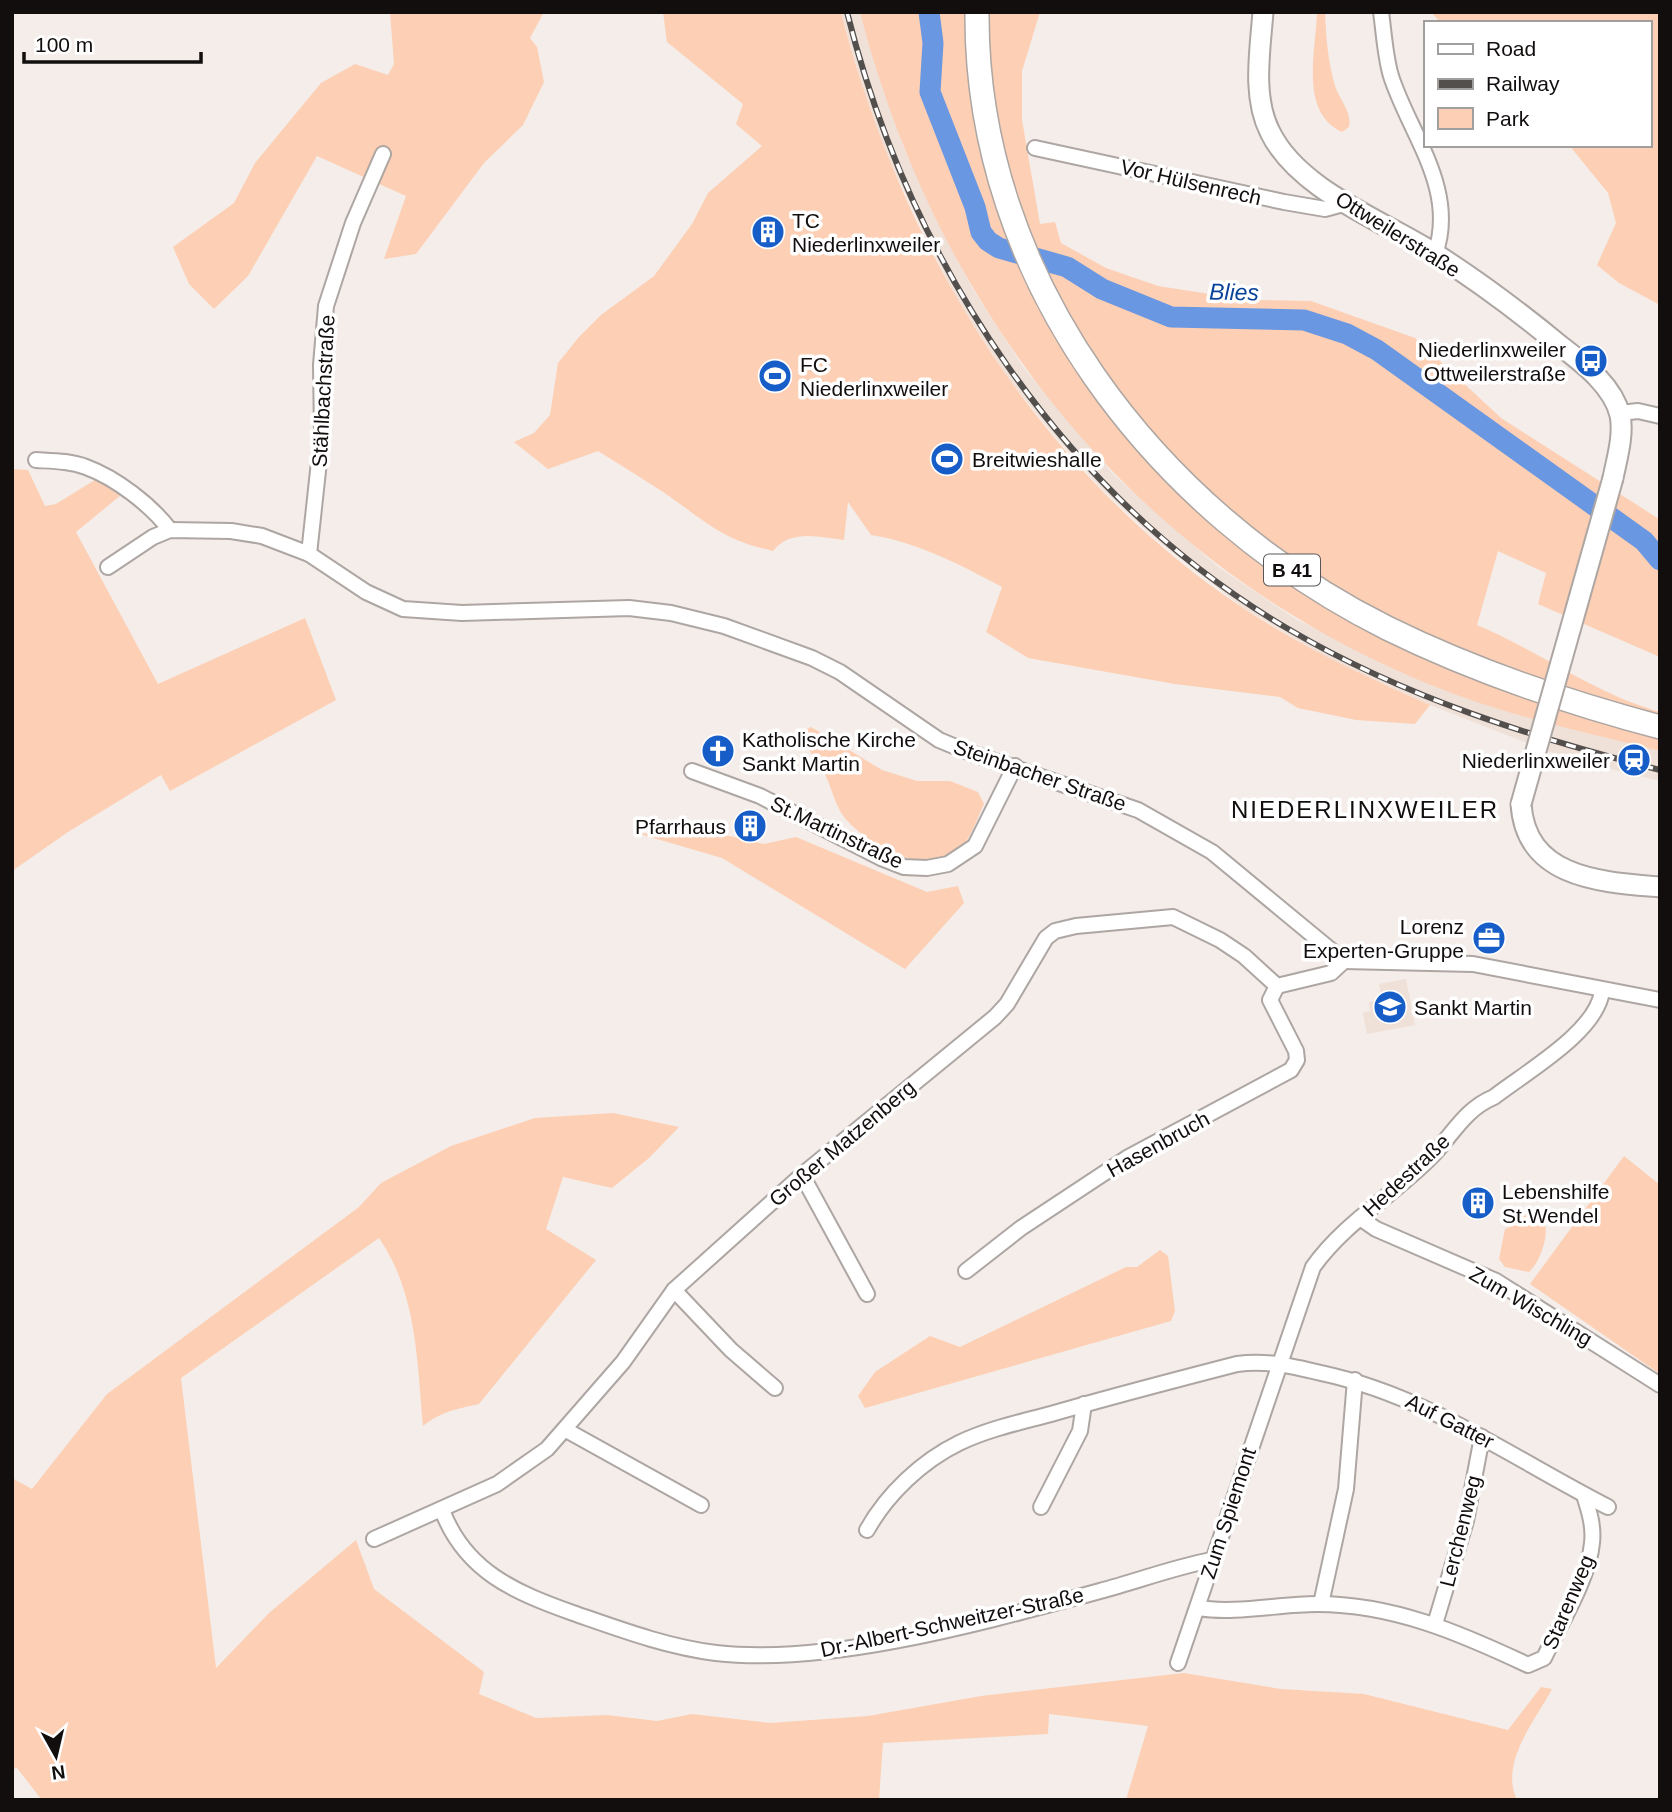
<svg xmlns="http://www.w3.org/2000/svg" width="1672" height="1812" font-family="Arial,sans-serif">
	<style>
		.built { fill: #efe0d8 }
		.green { fill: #fdcfb4 }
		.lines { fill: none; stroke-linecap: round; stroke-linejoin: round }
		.river { stroke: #6997e1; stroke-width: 21 }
		.minor-casing { stroke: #ada6a2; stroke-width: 18 }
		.secondary-casing { stroke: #ada6a2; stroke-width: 23 }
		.trunk-casing { stroke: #ada6a2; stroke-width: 26 }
		.minor { stroke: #fff; stroke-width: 14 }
		.secondary { stroke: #fff; stroke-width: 19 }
		.trunk { stroke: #fff; stroke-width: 23 }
		.rail-casing { stroke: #534f4d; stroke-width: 6 }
		.rail { stroke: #fff; stroke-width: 3.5; stroke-dasharray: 10; stroke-linecap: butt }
		.secondary-bridge-casing { stroke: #ada6a2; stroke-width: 23; stroke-linecap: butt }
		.secondary-bridge { stroke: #fff; stroke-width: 19 }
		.labels { text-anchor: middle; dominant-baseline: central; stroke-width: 7; stroke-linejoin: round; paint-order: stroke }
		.shield { fill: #fff; stroke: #585656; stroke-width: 2 }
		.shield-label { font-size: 19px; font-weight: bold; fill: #110e0d }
		.street-label { font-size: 21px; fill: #110e0d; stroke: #fff }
		.poi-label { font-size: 21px; fill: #110e0d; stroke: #fff; text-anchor: start }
		.water-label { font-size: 23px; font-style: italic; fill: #094399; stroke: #fff }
		.quarter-label { font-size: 24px; letter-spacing: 2px; fill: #110e0d; stroke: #fff }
	</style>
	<rect width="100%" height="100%" fill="#f4ede9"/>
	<g class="built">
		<polygon points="841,12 860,12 882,87 905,151 972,288 1023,367 1114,475 1218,567 1297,620 1438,688 1515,713 1660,751 1660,781 1566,758 1430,705 1331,660 1242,607 1151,535 1101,488 1053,434 1008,378 956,298 888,158 864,93"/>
		<polygon points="1406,979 1415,1025 1367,1034 1363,1013 1370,1011 1369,1002 1382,999 1379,984"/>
	</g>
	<g class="green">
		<polygon points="390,12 544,12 530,38 537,47 544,82 523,125 484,163 416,254 384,259 406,196 317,156 248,276 214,309 189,284 173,247 234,203 255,163 321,83 355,64 388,75 394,64"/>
		<path d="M 663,12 L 841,12 C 901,248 1038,472 1243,608 C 1302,647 1366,677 1430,705 L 1415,724 L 1356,720 L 1298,708 L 1280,697 L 1175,684 L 1028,658 L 986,632 L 1002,587 C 961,565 917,542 871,535 L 848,502 L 844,540 C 819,537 790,529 773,551 C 719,539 706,521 663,492 C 642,478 620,465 598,451 L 548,469 L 514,442 L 534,433 L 550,415 L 558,363 L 579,337 L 601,315 L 654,276 L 692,224 L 708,193 L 762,146 L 736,124 L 743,104 L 667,42 Z"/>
		<path d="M 860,12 L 1040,12 L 1022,71 L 1022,120 L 1040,224 L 1055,222 L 1061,243 L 1106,268 L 1158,286 L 1249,300 L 1311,301 L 1415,338 L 1501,418 L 1659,519 L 1660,657 L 1538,604 L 1546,573 L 1498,551 L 1477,625 C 1539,651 1595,694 1660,712 L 1660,751 C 1585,732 1508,716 1436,687 C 1140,569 939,319 860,12 Z"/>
		<path d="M 1317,12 L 1325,12 C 1326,38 1328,61 1335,86 C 1340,100 1352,112 1349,127 L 1342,132 C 1299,112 1316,51 1317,12 Z"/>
		<polygon points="1431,12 1660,12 1660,305 1619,283 1597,265 1616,223 1608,193 1569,145 1649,145 1649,23 1441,23"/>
		<polygon points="12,469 28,470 45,506 56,504 98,478 121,495 76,532 158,684 305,618 336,700 170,791 161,775 68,832 12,871"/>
		<path d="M 811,727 L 882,770 L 917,781 L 950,781 L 978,792 L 984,804 C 978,816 973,832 965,843 C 934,883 870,848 844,817 C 834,804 831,783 822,769 C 814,756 805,747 801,732 Z"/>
		<polygon points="694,828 764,844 796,837 927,892 958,886 964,903 905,969 722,858 640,834"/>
		<path d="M 613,1113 L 679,1127 L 649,1158 L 612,1188 L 563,1177 L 546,1229 L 596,1260 L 479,1404 C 457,1409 442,1411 423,1426 C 417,1361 417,1293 379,1238 L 181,1378 L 216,1668 L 269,1613 L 356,1540 L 374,1589 L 484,1672 L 479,1694 L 536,1718 L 607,1715 L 657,1721 L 692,1714 L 770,1723 L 868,1716 L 981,1696 L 1184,1673 L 1281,1689 L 1364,1694 L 1508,1730 L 1541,1687 L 1552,1689 C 1535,1721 1499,1763 1517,1800 L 1126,1800 L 1148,1726 L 1049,1714 L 1048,1734 L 883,1743 L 879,1800 L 42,1800 L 17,1768 L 12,1769 L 12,1478 L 32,1489 L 107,1394 L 359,1207 L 381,1183 L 451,1146 L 535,1118 Z"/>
		<polygon points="1624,1156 1660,1185 1660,1374 1530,1284"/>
		<path d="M 1530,1214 L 1543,1219 C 1551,1233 1540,1262 1529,1272 L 1505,1267 L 1499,1259 L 1505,1229 L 1514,1225 L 1518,1216 Z"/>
		<polygon points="1160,1250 1168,1256 1175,1311 1171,1321 865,1408 858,1396 875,1372 930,1336 960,1347 1126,1267 1137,1267"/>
	</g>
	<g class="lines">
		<polyline class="river" points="929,12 933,43 930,92 975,207 981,232 988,241 999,248 1067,267 1102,289 1171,317 1304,320 1347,334 1377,350 1644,541 1660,560"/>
		<defs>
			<g id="minor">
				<path d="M 1381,12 C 1384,33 1385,56 1391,76 C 1409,133 1458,189 1435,254"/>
				<polyline points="1035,148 1284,202 1325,209 1347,203"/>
				<polyline points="1620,413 1638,411 1660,416"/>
				<path d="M 36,460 C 53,461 70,461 86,467 C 116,478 151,505 170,530"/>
				<polyline points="309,554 322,434 321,365 326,306 353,223 383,154"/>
				<polyline points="108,567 153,537 170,530 231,531 262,536 309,554 366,592 403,609 462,613 629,608 671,613 724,626 812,658 840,672 939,740 968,752 1138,810 1212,852 1344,961 1473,964 1660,1000"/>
				<polyline points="692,771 760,796 881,858 904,867 927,868 948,864 975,846 1015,766"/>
				<polyline points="802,1175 867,1294"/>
				<polyline points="1360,1218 1376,1229 1496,1281 1660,1385"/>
				<polyline points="966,1271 1021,1228 1127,1158 1291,1070 1297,1060 1296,1051 1270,1000 1277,986"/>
				<polyline points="674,1290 731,1350 775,1388"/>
				<polyline points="566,1430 701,1505"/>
				<polyline points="1041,1507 1080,1431 1084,1404"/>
				<path d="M 442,1510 C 465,1571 514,1592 573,1613 C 619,1629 667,1647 716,1653 C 831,1666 988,1621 1100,1591 C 1138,1581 1174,1567 1212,1560"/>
				<path d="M 867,1530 C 887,1494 922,1461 959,1443 C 988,1429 1021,1422 1051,1414 C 1113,1396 1175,1380 1237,1364 C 1267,1360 1292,1366 1321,1373 C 1428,1396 1512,1458 1608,1507"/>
				<polyline points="374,1539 497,1484 547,1449 623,1362 674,1290 802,1175 995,1017 1007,1004 1046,938 1055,931 1076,926 1173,917 1220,940 1244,956 1277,986 1331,973 1344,961"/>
				<polyline points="1321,1604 1346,1489 1355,1380"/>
				<path d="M 1198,1608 C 1236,1614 1279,1604 1317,1604 C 1393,1604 1460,1633 1528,1665 L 1544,1658 C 1559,1626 1589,1578 1592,1543 C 1594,1526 1589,1511 1584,1495"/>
				<polyline points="1435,1624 1466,1521 1482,1437"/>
				<path d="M 1178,1663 L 1313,1267 C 1345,1222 1394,1195 1432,1156 C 1453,1134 1465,1109 1494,1097 C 1526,1072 1597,1032 1602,991"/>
			</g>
			<g id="secondary">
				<path d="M 1263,12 C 1260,51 1252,97 1270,132 C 1298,190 1382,220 1434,253 C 1478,281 1522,314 1562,347 C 1584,364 1613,386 1620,415 C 1624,435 1617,458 1613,478"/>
				<path d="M 1521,804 C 1526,879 1602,882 1660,887"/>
			</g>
			<path id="trunk" d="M 977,12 C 975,278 1155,512 1387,628 C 1474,671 1566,702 1660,727"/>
		</defs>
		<use href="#minor" class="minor-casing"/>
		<use href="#secondary" class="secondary-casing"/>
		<use href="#trunk" class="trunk-casing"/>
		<use href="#minor" class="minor"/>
		<use href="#secondary" class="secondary"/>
		<use href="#trunk" class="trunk"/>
		<defs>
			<path id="rail" d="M 847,12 C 910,263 1064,498 1290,630 C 1406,698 1531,737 1660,770"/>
		</defs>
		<use href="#rail" class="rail-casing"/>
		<use href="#rail" class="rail"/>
		<defs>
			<polyline id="secondary-bridge" points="1521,804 1613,478"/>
		</defs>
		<use href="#secondary-bridge" class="secondary-bridge-casing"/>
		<use href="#secondary-bridge" class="secondary-bridge"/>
	</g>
	<defs>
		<symbol id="building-disc" viewBox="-11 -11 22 22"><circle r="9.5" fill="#165dc7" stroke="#fff"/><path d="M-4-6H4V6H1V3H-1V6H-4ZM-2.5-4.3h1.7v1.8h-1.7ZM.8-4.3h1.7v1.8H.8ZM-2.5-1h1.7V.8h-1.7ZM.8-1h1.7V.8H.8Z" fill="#fff"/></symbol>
		<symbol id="bus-disc" viewBox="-11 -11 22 22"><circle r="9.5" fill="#165dc7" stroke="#fff"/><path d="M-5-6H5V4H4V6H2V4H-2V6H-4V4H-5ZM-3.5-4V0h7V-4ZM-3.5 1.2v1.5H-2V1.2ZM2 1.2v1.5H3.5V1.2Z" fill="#fff"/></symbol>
		<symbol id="stadium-disc" viewBox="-11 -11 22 22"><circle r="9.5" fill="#165dc7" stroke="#fff"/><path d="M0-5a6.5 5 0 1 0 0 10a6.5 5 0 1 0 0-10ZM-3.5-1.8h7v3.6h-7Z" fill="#fff"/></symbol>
		<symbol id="church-disc" viewBox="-11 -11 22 22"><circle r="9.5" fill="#165dc7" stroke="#fff"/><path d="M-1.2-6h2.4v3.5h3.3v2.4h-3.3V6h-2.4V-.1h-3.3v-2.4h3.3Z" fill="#fff"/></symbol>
		<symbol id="station-disc" viewBox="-11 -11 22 22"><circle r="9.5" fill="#165dc7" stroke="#fff"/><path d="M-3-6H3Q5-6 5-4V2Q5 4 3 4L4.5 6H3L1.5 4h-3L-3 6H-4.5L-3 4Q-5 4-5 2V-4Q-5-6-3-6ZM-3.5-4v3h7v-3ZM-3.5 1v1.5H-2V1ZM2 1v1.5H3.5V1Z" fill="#fff"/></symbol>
		<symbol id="office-disc" viewBox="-11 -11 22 22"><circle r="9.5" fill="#165dc7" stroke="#fff"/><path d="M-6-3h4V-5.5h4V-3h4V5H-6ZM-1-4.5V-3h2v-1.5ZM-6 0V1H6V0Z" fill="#fff"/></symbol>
		<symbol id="school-disc" viewBox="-11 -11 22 22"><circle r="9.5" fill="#165dc7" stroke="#fff"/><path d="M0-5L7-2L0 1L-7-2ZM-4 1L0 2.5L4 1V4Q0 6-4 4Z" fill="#fff"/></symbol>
	</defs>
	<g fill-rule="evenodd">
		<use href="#building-disc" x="749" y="213" width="38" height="38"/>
		<use href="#bus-disc" x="1572" y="342" width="38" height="38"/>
		<use href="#stadium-disc" x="756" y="357" width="38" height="38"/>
		<use href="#stadium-disc" x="928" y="440" width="38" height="38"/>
		<use href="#church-disc" x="699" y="732" width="38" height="38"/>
		<use href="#station-disc" x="1615" y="741" width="38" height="38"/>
		<use href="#building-disc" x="731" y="807" width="38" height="38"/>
		<use href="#office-disc" x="1470" y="919" width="38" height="38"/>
		<use href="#school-disc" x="1371" y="988" width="38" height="38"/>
		<use href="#building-disc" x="1459" y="1184" width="38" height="38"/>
	</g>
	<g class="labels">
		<rect class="shield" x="1264" y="554.5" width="56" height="31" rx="5"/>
		<g class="shield-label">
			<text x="1292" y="570">B 41</text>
		</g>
		<g class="street-label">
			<text transform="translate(1191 182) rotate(13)">Vor Hülsenrech</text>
			<text transform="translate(1398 234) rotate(32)">Ottweilerstraße</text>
			<text transform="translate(323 391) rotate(-87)">Stählbachstraße</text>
			<text transform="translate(1040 775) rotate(19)">Steinbacher Straße</text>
			<text transform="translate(837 832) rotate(25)">St.Martinstraße</text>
			<text transform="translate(842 1143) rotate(-40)">Großer Matzenberg</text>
			<text transform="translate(1158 1144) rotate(-29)">Hasenbruch</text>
			<text transform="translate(1406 1175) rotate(-43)">Hedestraße</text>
			<text transform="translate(1531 1306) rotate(30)">Zum Wischling</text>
			<text transform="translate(1450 1421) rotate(27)">Auf Gatter</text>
			<text transform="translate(1228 1513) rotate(-72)">Zum Spiemont</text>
			<text transform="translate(1460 1531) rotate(-76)">Lerchenweg</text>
			<text transform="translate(1568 1602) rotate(-67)">Starenweg</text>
			<text transform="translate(952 1622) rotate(-12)">Dr.-Albert-Schweitzer-Straße</text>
		</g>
		<g class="poi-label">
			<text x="792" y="220">TC<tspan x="792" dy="24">Niederlinxweiler</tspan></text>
			<text x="1566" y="349" text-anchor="end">Niederlinxweiler<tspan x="1566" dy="24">Ottweilerstraße</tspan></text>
			<text x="800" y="364">FC<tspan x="800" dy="24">Niederlinxweiler</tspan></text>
			<text x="972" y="459">Breitwieshalle</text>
			<text x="742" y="739">Katholische Kirche<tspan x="742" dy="24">Sankt Martin</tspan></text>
			<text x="1610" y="760" text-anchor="end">Niederlinxweiler</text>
			<text x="726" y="826" text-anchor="end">Pfarrhaus</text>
			<text x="1464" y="926" text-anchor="end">Lorenz<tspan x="1464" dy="24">Experten-Gruppe</tspan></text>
			<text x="1414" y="1007">Sankt Martin</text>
			<text x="1502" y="1191">Lebenshilfe<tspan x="1502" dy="24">St.Wendel</tspan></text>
		</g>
		<g class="water-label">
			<text transform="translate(1234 292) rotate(1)">Blies</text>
		</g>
		<g class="quarter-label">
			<text x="1365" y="809">NIEDERLINXWEILER</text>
		</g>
	</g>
	<rect width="1672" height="1812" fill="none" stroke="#110e0d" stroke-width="28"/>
	<rect x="1424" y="21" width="228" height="126" fill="#ffffff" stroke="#a09f9e" stroke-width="2"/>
	<rect x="1438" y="44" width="35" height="10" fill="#ffffff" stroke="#a09f9e" stroke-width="2"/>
	<text x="1486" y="56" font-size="21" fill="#110e0d">Road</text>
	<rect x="1438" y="79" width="35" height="10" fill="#534f4d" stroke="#a09f9e" stroke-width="2"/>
	<text x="1486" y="91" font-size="21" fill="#110e0d">Railway</text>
	<rect x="1438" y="108" width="35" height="21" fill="#fdcfb4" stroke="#a09f9e" stroke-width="2"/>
	<text x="1486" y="126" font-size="21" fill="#110e0d">Park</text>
	<g transform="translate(56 1756) rotate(172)" stroke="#ffffff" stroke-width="5" paint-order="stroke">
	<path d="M0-5L12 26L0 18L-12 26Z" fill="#110e0d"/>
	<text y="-10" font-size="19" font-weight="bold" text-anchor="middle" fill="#110e0d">N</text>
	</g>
	<path d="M24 52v10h177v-10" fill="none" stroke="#110e0d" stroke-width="3.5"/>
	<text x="35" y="52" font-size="21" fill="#110e0d" stroke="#ffffff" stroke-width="5" paint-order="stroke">100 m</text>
</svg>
